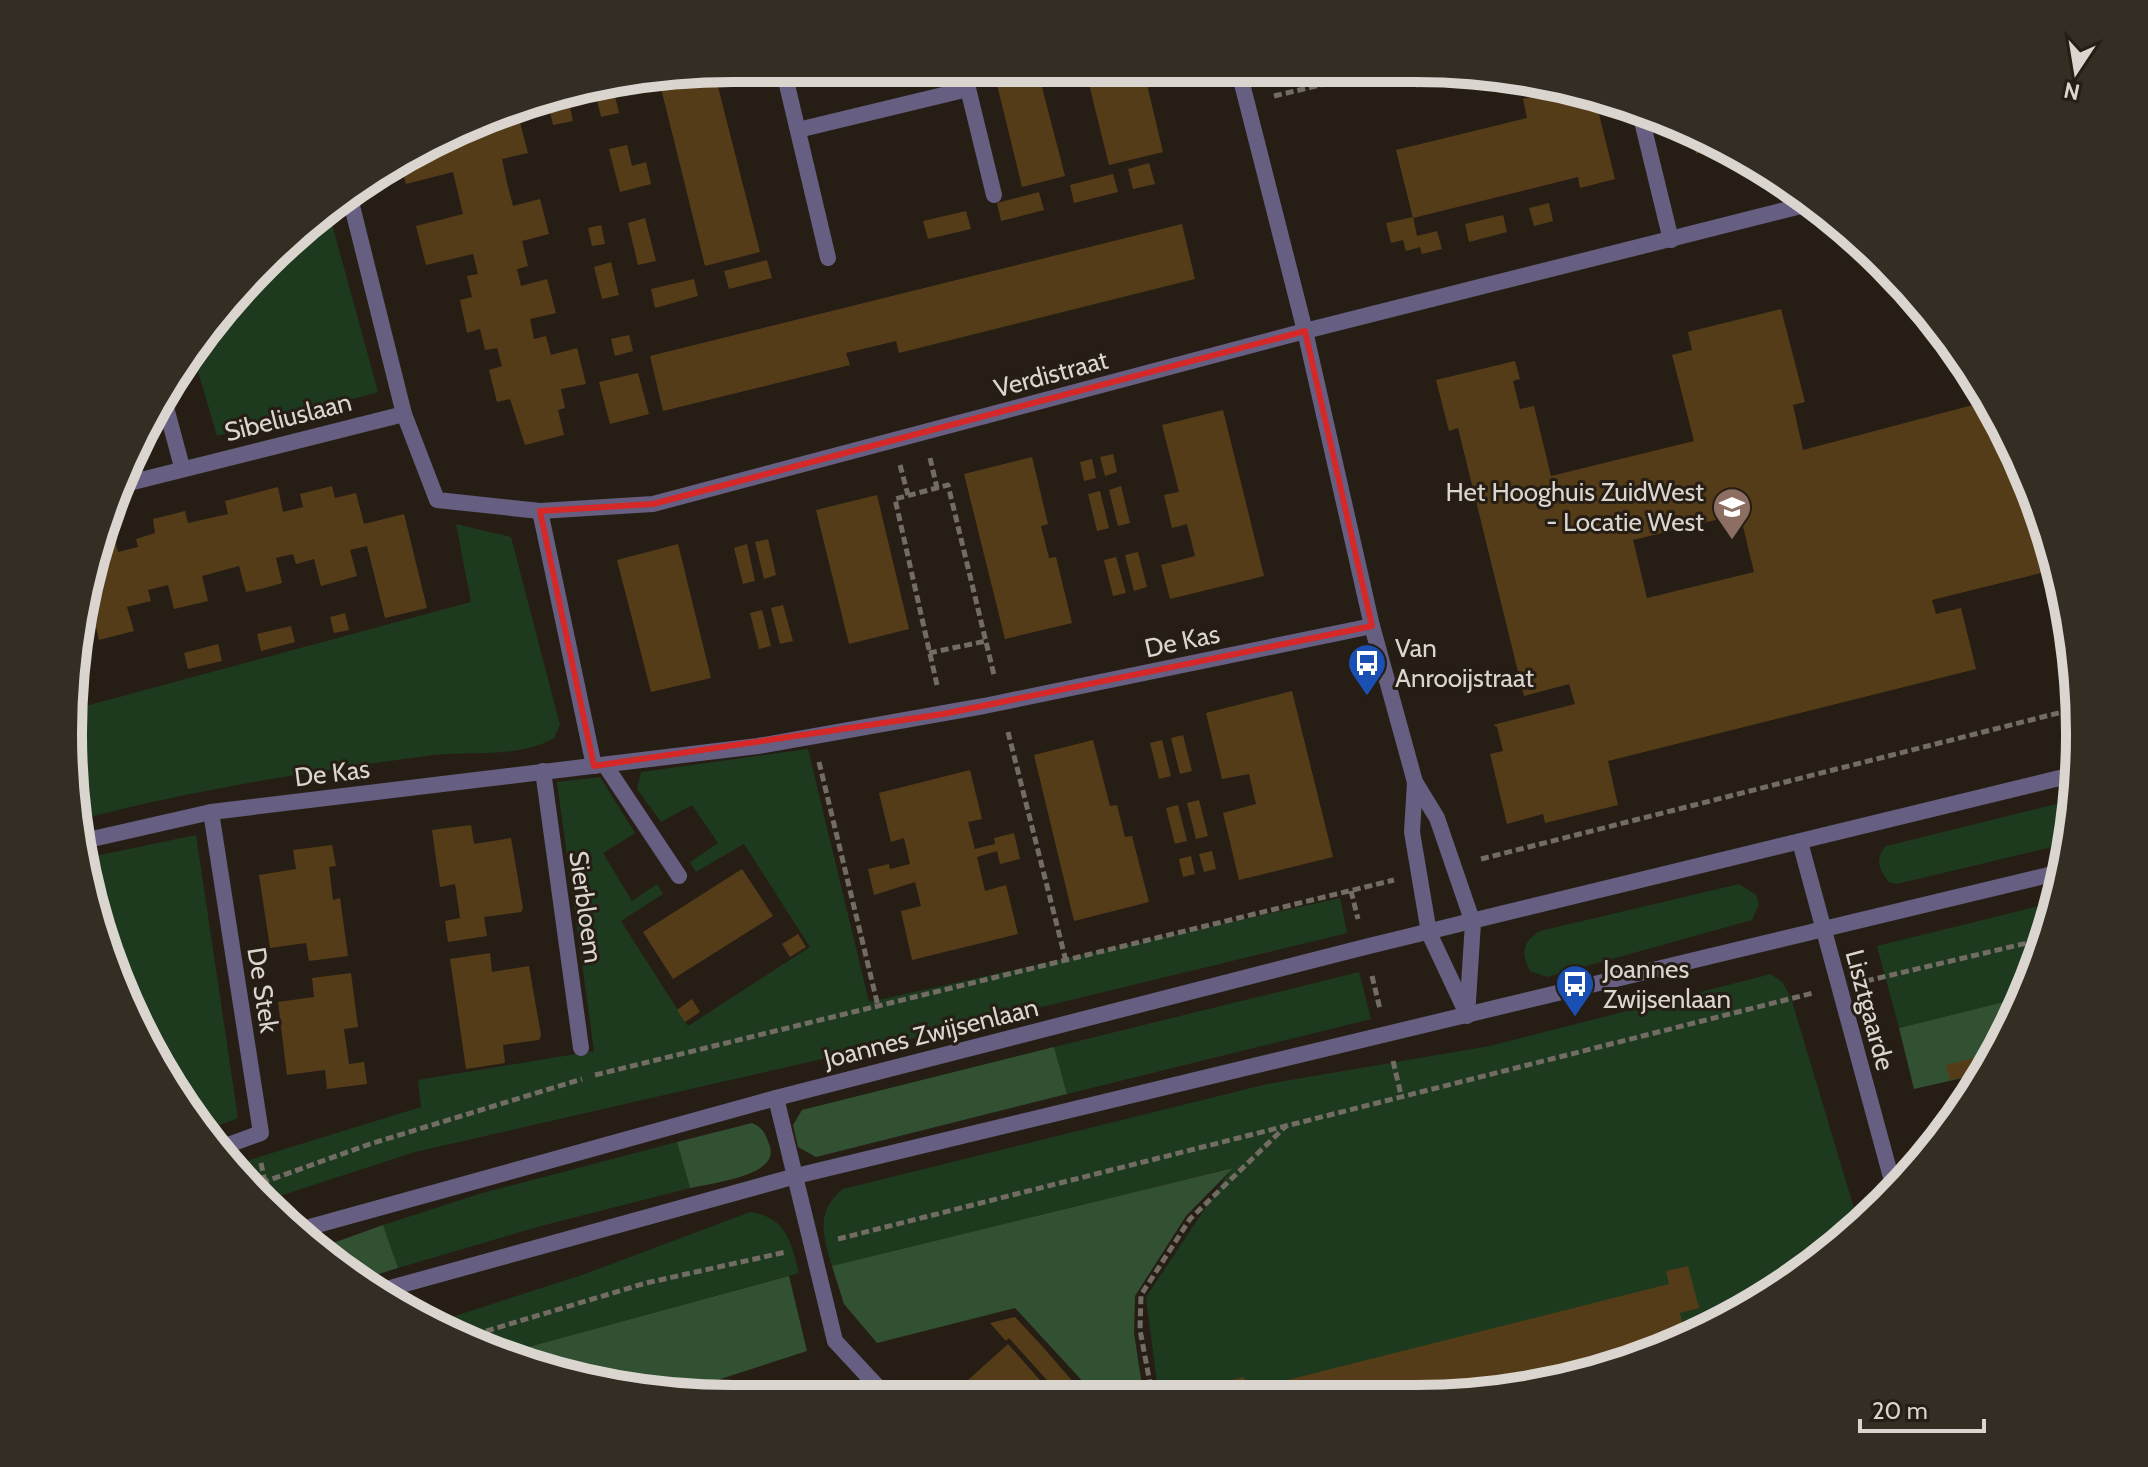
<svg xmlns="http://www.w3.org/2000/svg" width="2148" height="1467" font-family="Cabin,sans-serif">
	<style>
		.green { fill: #1d3a1e }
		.forest { fill: #325133 }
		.building { fill: #553c18; fill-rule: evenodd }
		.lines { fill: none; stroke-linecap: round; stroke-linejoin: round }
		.path { stroke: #726c64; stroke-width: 5; stroke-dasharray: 8 4; stroke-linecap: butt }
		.minor { stroke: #665f81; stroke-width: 16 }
		.tertiary { stroke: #665f81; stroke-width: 16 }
		.marked { fill: none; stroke: #d62828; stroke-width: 6; stroke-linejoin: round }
		.labels { text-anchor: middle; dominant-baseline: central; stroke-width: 6; stroke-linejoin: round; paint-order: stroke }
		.street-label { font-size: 26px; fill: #dad5cf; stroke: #261e15 }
		.poi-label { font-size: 26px; fill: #dad5cf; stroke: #261e15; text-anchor: start }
		.rim { fill: none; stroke: #dad5cf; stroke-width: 10 }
	</style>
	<rect width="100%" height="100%" fill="#261e15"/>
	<g class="green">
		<polygon points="329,213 378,392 217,436 192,351 206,328"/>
		<path d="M 456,524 L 511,537 L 560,725 L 554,738 C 520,758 471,751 433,755 C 315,771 194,789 78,820 L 71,710 L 471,602 Z"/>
		<polygon points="808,749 869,1002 1340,898 1347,933 914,1038 415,1152 261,1202 233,1165 421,1107 418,1080 594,1051 557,782 600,777 635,833 603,853 632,901 657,884 663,894 621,921 688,1026 810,947 744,844 696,872 690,862 718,843 692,805 661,822 637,789 641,772"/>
		<path d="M 2073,800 L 2069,843 L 1897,884 L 1889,882 C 1878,869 1875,858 1886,846 Z"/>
		<polygon points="196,835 238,1118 207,1130 157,1066 81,859"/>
		<path d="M 1739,884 L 1756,895 L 1759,904 L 1752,920 L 1547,977 L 1530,971 C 1521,953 1522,942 1540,931 Z"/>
		<polygon points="2055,902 2024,997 1899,1028 1877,946"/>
		<polygon points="1359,972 1371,1019 1067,1094 1054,1047"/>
		<path d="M 1771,974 L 1783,983 L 1791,998 L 1859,1225 L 1785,1287 L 1670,1348 L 1545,1386 L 1414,1399 L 1159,1399 L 1146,1297 L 1232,1168 L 832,1266 C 823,1235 815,1211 843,1189 L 1267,1084 L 1490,1046 Z"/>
		<polygon points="677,1142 690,1188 541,1226 398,1268 383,1225 479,1194"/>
		<path d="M 750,1212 C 786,1217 791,1241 799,1273 L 506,1353 L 430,1324 L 582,1275 Z"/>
	</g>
	<g class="forest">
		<polygon points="2024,997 1984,1073 1914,1089 1899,1028"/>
		<polygon points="1054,1047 1067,1094 816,1157 798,1147 793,1125 802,1110"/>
		<path d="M 752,1123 C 764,1128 766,1135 770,1147 C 779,1176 711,1183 690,1188 L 677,1142 Z"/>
		<polygon points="1233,1168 1186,1216 1135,1296 1134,1333 1144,1399 1099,1399 1015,1308 877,1343 844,1304 832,1266"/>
		<polygon points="383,1225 398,1268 366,1278 322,1247"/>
		<polygon points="789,1276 807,1351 677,1393 604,1386 506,1353"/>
	</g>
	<g class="building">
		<polygon points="993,68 1037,68 1065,176 1022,187"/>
		<polygon points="1085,68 1143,68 1163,152 1109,165"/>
		<polygon points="1331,68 1375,68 1375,69 1334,79"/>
		<polygon points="1428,70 1432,84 1416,88 1413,73"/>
		<polygon points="714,71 760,252 705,266 659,80"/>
		<polygon points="1554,84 1595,98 1615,179 1580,188 1578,177 1413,218 1396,150 1527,118 1523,99 1556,92"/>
		<polygon points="613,88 619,113 601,117 595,91"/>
		<polygon points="569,103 573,121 553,125 549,108"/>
		<polygon points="491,118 493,126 519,119 528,153 502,159 507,183 513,206 540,199 549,234 522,241 528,266 517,269 521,286 547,279 556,313 530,319 534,339 546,336 551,355 577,348 586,384 561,389 565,408 558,410 564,435 525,445 510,399 497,402 489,370 502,366 497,348 485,350 480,329 467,333 460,300 472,297 467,276 478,274 473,254 426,265 416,226 463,214 453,172 406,184 400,162"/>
		<polygon points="1690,130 1709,137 1716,141 1707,144 1709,150 1696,154"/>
		<polygon points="627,145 632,166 646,162 651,184 620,192 609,149"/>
		<polygon points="1149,163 1155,184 1133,189 1128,169"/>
		<polygon points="1113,174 1118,192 1074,203 1070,185"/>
		<polygon points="1039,192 1044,210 1001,221 997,203"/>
		<polygon points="1549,203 1553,221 1534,226 1529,208"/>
		<polygon points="966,211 971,229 928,239 923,221"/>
		<polygon points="1503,215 1507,232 1469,242 1465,224"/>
		<polygon points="1413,217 1417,236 1437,231 1442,249 1422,254 1420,247 1406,251 1403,240 1391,243 1386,223"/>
		<polygon points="645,218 656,261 638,265 628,223"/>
		<polygon points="1182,224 1195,279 899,353 896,341 846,353 850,365 663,411 650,356"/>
		<polygon points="601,225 605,244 592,246 588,228"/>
		<polygon points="767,260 772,278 729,289 724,271"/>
		<polygon points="611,262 619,295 602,299 594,267"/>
		<polygon points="694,279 698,296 655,308 651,289"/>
		<path d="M 1781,309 L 1805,402 L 1793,405 L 1803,450 L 1988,401 L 2029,478 L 2057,569 L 1932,600 L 1936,614 L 1961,608 L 1976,669 L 1608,761 L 1618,805 L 1545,823 L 1543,814 L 1507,824 L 1490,754 L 1503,751 L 1497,727 L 1493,725 L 1575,704 L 1569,684 L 1524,696 L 1458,428 L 1449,431 L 1436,380 L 1515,361 L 1520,379 L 1513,381 L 1520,409 L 1534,406 L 1551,476 L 1694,441 L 1672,355 L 1692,350 L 1688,332 ZM 1740,514 L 1754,572 L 1647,598 L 1633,540 Z"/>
		<polygon points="629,335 633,351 615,356 611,339"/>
		<polygon points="638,373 649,414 610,424 599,382"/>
		<polygon points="1223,410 1264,576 1170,599 1161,565 1195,556 1187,524 1172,528 1164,495 1179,492 1162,425"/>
		<polygon points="1113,454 1117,472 1105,476 1100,457"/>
		<polygon points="1032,457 1048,524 1041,526 1049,558 1056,557 1072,623 1005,639 964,474"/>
		<polygon points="1092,459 1096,478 1084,481 1080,462"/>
		<polygon points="332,486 335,498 356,493 364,524 404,514 427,608 385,618 367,546 350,550 357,576 321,586 314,559 296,564 293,554 276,558 282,583 265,588 246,592 239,566 202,576 208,601 174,609 168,585 148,590 151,601 127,607 134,631 99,640 93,614 87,616 109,519 118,552 138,547 136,539 155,533 153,519 185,511 188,523 228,514 225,501 278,487 283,512 303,507 300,494"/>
		<polygon points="1121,486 1130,523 1118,526 1109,490"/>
		<polygon points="1100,491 1109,528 1097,531 1088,494"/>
		<polygon points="877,495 909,629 849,644 816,510"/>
		<polygon points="768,539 776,575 764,579 755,542"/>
		<polygon points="678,544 711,678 651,692 617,560"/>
		<polygon points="747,544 755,581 743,584 734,548"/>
		<polygon points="1138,552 1147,587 1134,591 1125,555"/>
		<polygon points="1116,557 1126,593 1113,596 1104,560"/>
		<polygon points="783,605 793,641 780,644 771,608"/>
		<polygon points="762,610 771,646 759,649 750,613"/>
		<polygon points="345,613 349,630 334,633 330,617"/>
		<polygon points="291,626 295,642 261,651 257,634"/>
		<polygon points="218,644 222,661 188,669 184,653"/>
		<polygon points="1292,691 1333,857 1239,880 1223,813 1256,804 1249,774 1222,779 1206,713"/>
		<polygon points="1183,735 1192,771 1180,774 1171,738"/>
		<polygon points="1093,740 1110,806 1117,805 1125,837 1132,836 1149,902 1074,921 1034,755"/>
		<polygon points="1162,740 1171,776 1159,779 1150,743"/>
		<polygon points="970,770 982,819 968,822 975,849 995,844 994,838 1014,833 1020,859 1000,864 997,851 977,857 985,891 1006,885 1018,934 912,960 901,911 921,906 915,882 874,895 868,869 889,864 890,869 910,864 904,838 891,842 879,793"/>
		<polygon points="1199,800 1208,836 1196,839 1187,803"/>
		<polygon points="1178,805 1187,841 1175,844 1166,808"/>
		<polygon points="471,825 474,844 511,838 523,908 521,912 484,917 487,936 448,942 445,921 460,918 455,884 440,887 432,830"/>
		<polygon points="332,845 336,866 329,867 333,900 340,898 348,956 309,961 306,943 270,948 259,875 296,869 293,850"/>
		<polygon points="1212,851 1216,869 1204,872 1199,854"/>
		<polygon points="1191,856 1195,874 1183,877 1179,859"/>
		<polygon points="742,869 773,916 673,979 643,932"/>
		<polygon points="798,934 806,947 790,957 782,944"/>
		<polygon points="490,953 492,972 529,966 541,1035 539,1040 503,1045 505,1063 466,1069 450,959"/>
		<polygon points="351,973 358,1027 344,1029 349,1064 364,1062 367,1084 327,1089 325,1070 287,1075 278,1002 314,997 312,978"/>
		<polygon points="692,999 700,1012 685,1022 677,1010"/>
		<polygon points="1977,1057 1981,1073 1950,1080 1946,1065"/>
		<polygon points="1688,1266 1699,1308 1680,1313 1686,1339 1596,1361 1598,1370 1545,1386 1499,1391 1498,1385 1463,1394 1414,1399 1226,1399 1222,1382 1244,1377 1247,1390 1669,1284 1666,1271"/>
		<polygon points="1015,1317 1042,1346 1088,1399 1064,1399 1009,1338 1006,1341 990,1323"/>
		<polygon points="1008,1344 1046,1387 1032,1399 947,1399"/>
	</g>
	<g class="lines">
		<g class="path">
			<polyline points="1274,96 1393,68"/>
			<polyline points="930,458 937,488"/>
			<polyline points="900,465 908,495"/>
			<polyline points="929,653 986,641"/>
			<polyline points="937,685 895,499 948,485 994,675"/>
			<polyline points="1008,732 1066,961"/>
			<polyline points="819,762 878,1006"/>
			<polyline points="1481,859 2078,708"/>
			<polyline points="1351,891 1358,919"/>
			<polyline points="1372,976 1380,1009"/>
			<polyline points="1866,981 2044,939"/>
			<polyline points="1393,1061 1401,1095"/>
			<polyline points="595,1075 1394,880"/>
			<polyline points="261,1163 265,1182"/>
			<polyline points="250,1187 370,1144 582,1079"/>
			<polyline points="838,1239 1813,993"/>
			<polyline points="463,1338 646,1283 786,1252"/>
			<polyline points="1153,1399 1140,1330 1141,1295 1190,1219 1287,1125"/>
		</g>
		<g class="minor">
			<polyline points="783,68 828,258"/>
			<polyline points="963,68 994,195"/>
			<polyline points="1238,68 1305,331 1372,626 1415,782 1437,818 1473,923 1467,1016"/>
			<polyline points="1640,113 1671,240"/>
			<polyline points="798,130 968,89"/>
			<polyline points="349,194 404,414 437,500 540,511 653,504 1305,331 1805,205"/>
			<polyline points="164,400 182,467"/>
			<polyline points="117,486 404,414"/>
			<polyline points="540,511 594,766"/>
			<polyline points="605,765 679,876"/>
			<polyline points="543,771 581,1048"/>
			<polyline points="1415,782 1412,832 1429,933 1467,1014"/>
			<polyline points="211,812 261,1133 220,1148"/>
			<polyline points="79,842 211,812 758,746 984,706 1372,626"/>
			<polyline points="1800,842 1895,1192"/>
			<polyline points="776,1098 835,1341 889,1399"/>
		</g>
		<g class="tertiary">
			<polyline points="299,1230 776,1098 1365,947 2076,774"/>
			<polyline points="383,1290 796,1176 2065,871"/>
		</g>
	</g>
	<path class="marked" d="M 1305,331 L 1372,626 L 943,714 L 594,766 L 540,511 L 653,504 Z"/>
	<defs>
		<symbol id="school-pin" viewBox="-11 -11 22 30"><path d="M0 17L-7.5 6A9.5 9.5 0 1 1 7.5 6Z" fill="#8d6e63" stroke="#261e15"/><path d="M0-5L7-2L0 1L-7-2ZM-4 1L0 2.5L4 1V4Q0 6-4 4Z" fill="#fff"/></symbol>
		<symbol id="bus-pin" viewBox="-11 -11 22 30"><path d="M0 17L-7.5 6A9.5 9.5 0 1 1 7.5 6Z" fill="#1a4fb4" stroke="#261e15"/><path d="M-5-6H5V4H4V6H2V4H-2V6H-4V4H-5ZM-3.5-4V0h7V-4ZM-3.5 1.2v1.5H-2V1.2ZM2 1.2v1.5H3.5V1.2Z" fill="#fff"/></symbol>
	</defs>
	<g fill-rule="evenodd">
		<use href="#school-pin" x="1710" y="485" width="44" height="60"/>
		<use href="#bus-pin" x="1345" y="641" width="44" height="60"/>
		<use href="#bus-pin" x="1553" y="962" width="44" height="60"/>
	</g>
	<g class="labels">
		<g class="street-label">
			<text transform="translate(1051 374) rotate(-15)">Verdistraat</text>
			<text transform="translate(288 417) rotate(-14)">Sibeliuslaan</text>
			<text transform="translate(1182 641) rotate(-12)">De Kas</text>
			<text transform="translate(332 773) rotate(-7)">De Kas</text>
			<text transform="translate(586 907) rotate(82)">Sierbloem</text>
			<text transform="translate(263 990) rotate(81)">De Stek</text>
			<text transform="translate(1870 1010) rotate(75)">Lisztgaarde</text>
			<text transform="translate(931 1033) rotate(-14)">Joannes Zwijsenlaan</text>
		</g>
		<g class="poi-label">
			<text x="1704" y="492" text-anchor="end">Het Hooghuis ZuidWest<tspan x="1704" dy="30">- Locatie West</tspan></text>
			<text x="1395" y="648">Van<tspan x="1395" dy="30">Anrooijstraat</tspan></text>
			<text x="1603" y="969">Joannes<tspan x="1603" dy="30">Zwijsenlaan</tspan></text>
		</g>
	</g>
	<path d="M0 0H2148V1467H0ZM733 82H1415A651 651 0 0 1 2066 733V734A651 651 0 0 1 1415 1385H733A651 651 0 0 1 82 734V733A651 651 0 0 1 733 82Z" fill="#342d24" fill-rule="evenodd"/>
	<path class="rim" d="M733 82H1415A651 651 0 0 1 2066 733V734A651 651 0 0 1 1415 1385H733A651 651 0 0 1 82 734V733A651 651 0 0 1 733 82Z"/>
	<g transform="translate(2076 72) rotate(192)" stroke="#261e15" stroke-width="6" paint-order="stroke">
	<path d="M0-6L14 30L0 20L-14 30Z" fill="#dad5cf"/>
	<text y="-12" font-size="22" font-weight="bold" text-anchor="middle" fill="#dad5cf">N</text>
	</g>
	<path d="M1860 1419v12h124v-12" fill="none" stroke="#dad5cf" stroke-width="4"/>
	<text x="1872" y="1419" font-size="24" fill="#dad5cf" stroke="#261e15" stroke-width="6" paint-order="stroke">20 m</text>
</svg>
